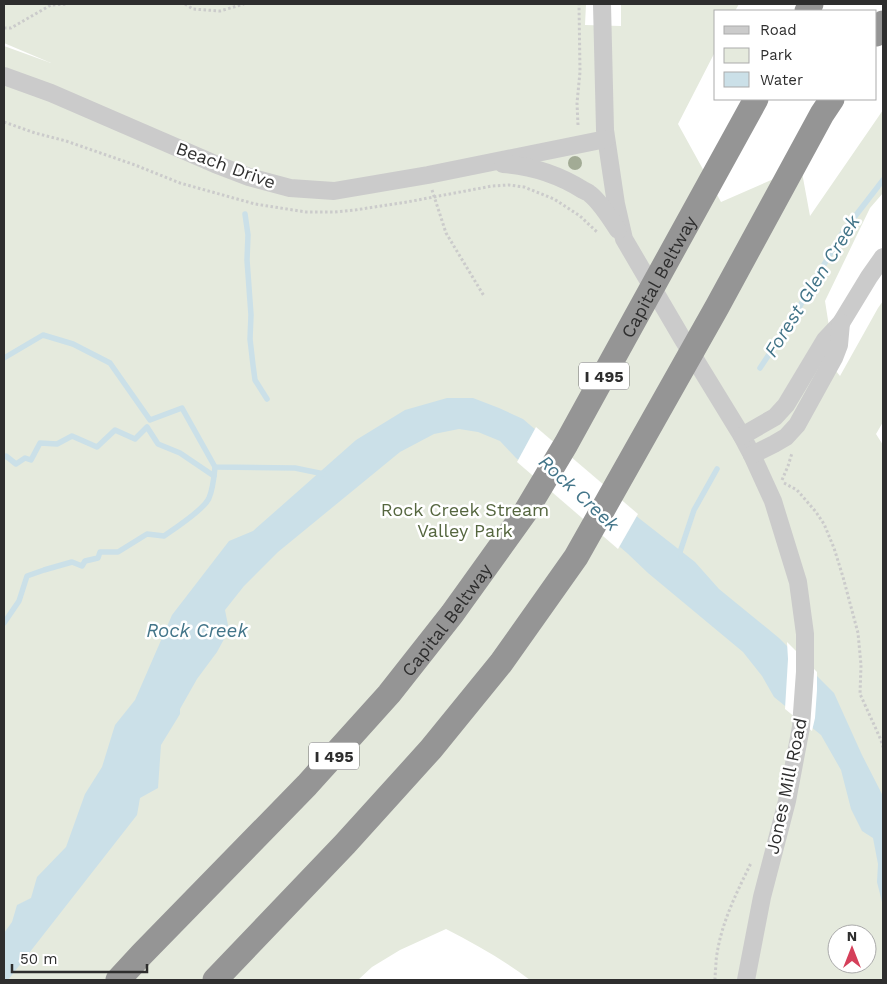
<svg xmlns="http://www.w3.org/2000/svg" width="887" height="984" font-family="'Work Sans',sans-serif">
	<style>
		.green { fill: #e5eadd; fill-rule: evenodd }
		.water { fill: #cbe0e8 }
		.pier { fill: #fff }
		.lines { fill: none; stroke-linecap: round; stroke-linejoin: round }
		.stream { stroke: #cbe0e8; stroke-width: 5.5 }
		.path { stroke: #cbcbcb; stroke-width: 3; stroke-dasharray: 2.5 2.5; stroke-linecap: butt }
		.tertiary { stroke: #cbcbcb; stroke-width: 18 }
		.motorway { stroke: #959595; stroke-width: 25 }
		.tree { fill: #a2ab95 }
		.labels { text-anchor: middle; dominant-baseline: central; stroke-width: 5; stroke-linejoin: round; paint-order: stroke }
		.shield { fill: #fff; stroke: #6d6d6d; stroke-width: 1 }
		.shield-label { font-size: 16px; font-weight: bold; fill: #2e2e2e }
		.street-label { font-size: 18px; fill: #2e2e2e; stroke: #fff }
		.park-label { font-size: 18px; fill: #55663f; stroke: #fff }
		.water-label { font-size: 19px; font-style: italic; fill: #437589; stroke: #fff }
	</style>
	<rect width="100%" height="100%" fill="#fff"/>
	<path class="green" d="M 4,4 L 586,4 L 585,25 L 621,26 L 621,4 L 739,4 L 735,11 L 716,11 L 716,50 L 678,124 L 721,202 L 801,167 L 810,216 L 883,110 L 883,193 L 870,208 L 825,301 L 836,371 L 840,376 L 878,308 L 883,301 L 883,422 L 876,434 L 883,445 L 883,980 L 530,980 C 504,960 475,944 446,929 L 400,950 L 372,967 L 358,980 L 4,980 L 4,46 L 51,63 L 4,43 ZM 837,934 L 867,934 L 867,964 L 837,964 Z"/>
	<polygon class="water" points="447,398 473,398 499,408 523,419 640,519 695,562 719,589 779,638 834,693 862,755 883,796 883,906 877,882 878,864 873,838 862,831 851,809 841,770 821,735 774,697 762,676 743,652 648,573 627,553 516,458 500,441 478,432 459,429 434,434 400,452 278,552 244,586 225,610 229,630 217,652 197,679 180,709 180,714 161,745 158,788 140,798 137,815 8,980 4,980 4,933 12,922 17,905 31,898 37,877 66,847 85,794 102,767 115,725 135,700 172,615 229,541 253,531 356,440 405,410"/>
	<g class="pier">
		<polygon points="536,427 638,514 618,549 517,462"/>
		<polygon points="787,642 817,672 817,690 815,718 812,731 785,709 788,659"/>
	</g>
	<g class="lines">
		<g class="stream">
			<polyline points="245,214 248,235 247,260 251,315 250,339 253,365 255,380 267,399"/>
			<polyline points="4,358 43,335 73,344 110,363 150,420 182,408 215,467 295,468 324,474"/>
			<polyline points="760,368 790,323 843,232 883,180"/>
			<polyline points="4,457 6,456 16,464 25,458 31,460 40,443 57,444 72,436 97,447 115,430 135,439 147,427 158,444 180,453 214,476"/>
			<polyline points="681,556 680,552 694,510 717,469"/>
			<path d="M 4,623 L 19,601 L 27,576 L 44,570 L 72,562 L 82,566 L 85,561 L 98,558 L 100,552 L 118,552 L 147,534 L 164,536 C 174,529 205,509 209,498 C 213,489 214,477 215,467"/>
		</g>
		<g class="path">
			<polyline points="185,4 193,9 220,11 244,4"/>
			<polyline points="4,28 11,28 51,5 68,4"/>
			<polyline points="4,122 35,133 66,141 135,165 180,183 255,204 306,212 335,212 355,210 407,202 492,186 509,185 524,187 554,199 580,216 597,232"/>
			<polyline points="578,125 577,103 580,72 579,4"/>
			<polyline points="432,190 446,233 484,296"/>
			<polyline points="782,480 788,466 792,453"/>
			<polyline points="784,483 797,490 816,512 824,524 834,548 843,577 858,633 861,665 860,694 881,740 883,747"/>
			<path d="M 715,980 C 715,974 716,967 716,961 C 720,925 736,894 751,863"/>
		</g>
		<g class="tertiary">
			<polyline points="602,4 605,130 616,204 624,239 682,338 742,436 752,455 773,501 798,582 805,634 805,672 801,727 787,801 762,897 746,980"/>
			<polyline points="4,76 51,93 215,164 249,177 290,188 334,191 428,175 606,139"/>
			<path d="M 503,164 C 532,166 559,175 583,190 C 585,191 588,192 590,194 C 600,202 611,219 618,230"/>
			<polyline points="742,436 775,417 786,405 825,340 841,323 869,277 883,257"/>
			<polyline points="752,455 774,444 786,437 797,425 834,358 839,345 841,323"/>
		</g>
		<g class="motorway">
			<polyline points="807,11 811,4"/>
			<polyline points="876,34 883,23"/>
			<path id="s1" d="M 118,980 L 142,954 L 307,785 L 389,694 L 452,614 L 526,511 L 566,444 L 756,99"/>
			<polyline points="215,980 345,844 431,749 501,663 576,557 717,307 822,114 832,99"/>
		</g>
	</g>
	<circle class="tree" cx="575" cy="163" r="7"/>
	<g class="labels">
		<g class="shield">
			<rect x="579" y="362.5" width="50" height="27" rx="4"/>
			<rect x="309" y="742.5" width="50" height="27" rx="4"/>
		</g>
		<g class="shield-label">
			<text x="604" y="376">I 495</text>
			<text x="334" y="756">I 495</text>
		</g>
		<g class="street-label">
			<text transform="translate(226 165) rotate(20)">Beach Drive</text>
			<text stroke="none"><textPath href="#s1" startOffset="892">Capital Beltway</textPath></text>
			<text stroke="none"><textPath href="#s1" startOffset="488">Capital Beltway</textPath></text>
			<text transform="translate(786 786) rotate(-78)">Jones Mill Road</text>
		</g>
		<g class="park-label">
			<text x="465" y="509">Rock Creek Stream<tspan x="465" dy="21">Valley Park</tspan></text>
		</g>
		<g class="water-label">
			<text transform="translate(812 286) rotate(-58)">Forest Glen Creek</text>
			<text transform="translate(579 493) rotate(43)">Rock Creek</text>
			<text x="197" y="630">Rock Creek</text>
		</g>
	</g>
	<rect width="887" height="984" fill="none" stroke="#2e2e2e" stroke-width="10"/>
	<rect x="714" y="10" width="162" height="90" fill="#ffffff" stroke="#ababab"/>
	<rect x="724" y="26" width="25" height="8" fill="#cbcbcb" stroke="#ababab"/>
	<text x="760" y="35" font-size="15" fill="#2e2e2e">Road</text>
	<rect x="724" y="48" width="25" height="15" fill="#e5eadd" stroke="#ababab"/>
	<text x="760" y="60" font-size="15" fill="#2e2e2e">Park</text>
	<rect x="724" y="72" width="25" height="15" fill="#cbe0e8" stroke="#ababab"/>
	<text x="760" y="85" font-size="15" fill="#2e2e2e">Water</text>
	<g transform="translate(852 949)"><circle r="24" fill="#ffffff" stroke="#ababab"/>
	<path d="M0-4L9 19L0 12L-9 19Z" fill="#d5405a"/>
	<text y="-8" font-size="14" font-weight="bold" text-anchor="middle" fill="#2e2e2e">N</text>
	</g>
	<path d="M12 964v8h135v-8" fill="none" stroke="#2e2e2e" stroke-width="2.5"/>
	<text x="20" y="964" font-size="15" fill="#2e2e2e" stroke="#ffffff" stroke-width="4" paint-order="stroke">50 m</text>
</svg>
